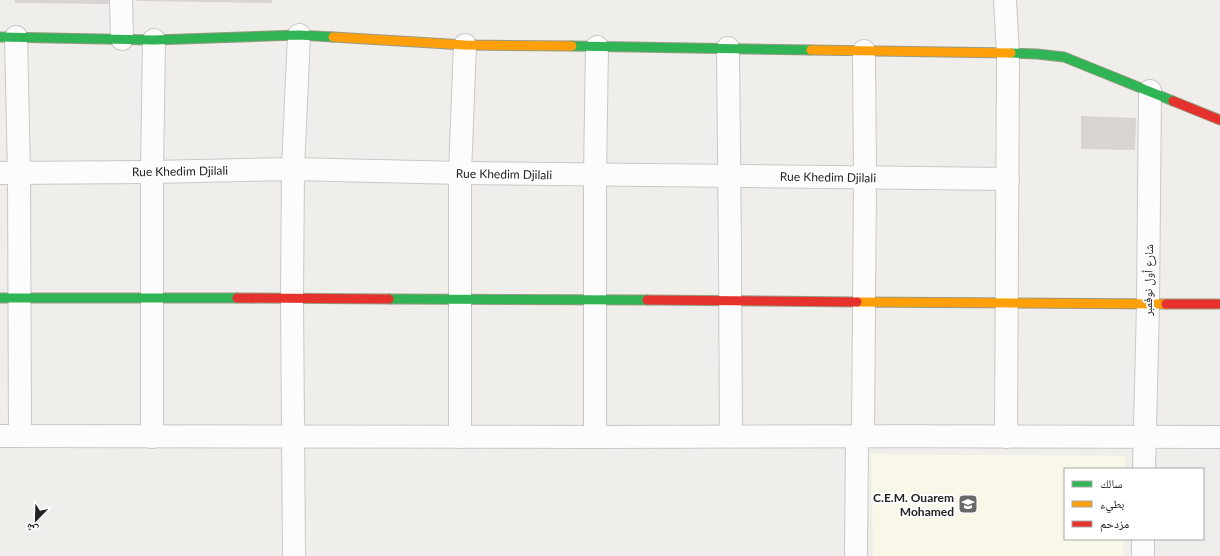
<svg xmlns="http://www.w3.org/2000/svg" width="1220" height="556" font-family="Lato,'Noto Naskh Arabic',sans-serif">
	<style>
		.education { fill: #f8f7e8 }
		.building { fill: #d7d4d2 }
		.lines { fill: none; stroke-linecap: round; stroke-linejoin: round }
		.street-casing { stroke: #c9c8c7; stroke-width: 24 }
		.fast-casing { stroke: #999a82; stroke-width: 11 }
		.slow-casing { stroke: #999a82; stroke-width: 11 }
		.jam-casing { stroke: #999a82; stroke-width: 11 }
		.street { stroke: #fdfcfc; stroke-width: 22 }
		.fast { stroke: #30b455; stroke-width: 9 }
		.slow { stroke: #ff9f0a; stroke-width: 9 }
		.jam { stroke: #e5322d; stroke-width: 9 }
		.labels { text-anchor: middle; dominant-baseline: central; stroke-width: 4; stroke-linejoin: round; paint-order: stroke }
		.street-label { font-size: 12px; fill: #222; stroke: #fff }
		.poi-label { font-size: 12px; font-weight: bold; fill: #222; stroke: #fff; text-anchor: end }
	</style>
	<rect width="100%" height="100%" fill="#f0eeeb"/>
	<polygon class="education" points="871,454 1125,456 1125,469 1065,469 1065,539 1124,539 1123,556 873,556"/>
	<g class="building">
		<polygon points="15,0 110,0 110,4 15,3"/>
		<polygon points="136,0 272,0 272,3 136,1"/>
		<polygon points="1081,116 1136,118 1135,150 1081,149"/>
	</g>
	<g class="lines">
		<defs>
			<g id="street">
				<polyline points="121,0 122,39"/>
				<polyline points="1005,0 1008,54 1006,437"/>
				<polyline points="16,37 19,173 20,436"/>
				<path d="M 728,48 C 730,177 730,307 731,436"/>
				<polyline points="0,173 152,172 293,169 460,173 1008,179"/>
				<path d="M 0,436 C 198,437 396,438 595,437 C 803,436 1012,436 1220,437"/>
				<polyline points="152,437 152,172 154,40"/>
				<polyline points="460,437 460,173 465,45"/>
				<polyline points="595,437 595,175 597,47"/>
				<polyline points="863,437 865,178 864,51"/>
				<polyline points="1144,469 1148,303 1150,91"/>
				<polyline points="294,556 292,298 293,169 299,35"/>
				<polyline points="856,556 857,437"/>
				<polyline points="1143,556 1143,539"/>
			</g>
			<g id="fast">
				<polyline points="0,37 154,40 299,35 333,37"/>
				<polyline points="572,46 811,50"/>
				<polyline points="1011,53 1037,54 1064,57 1173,101"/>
				<polyline points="0,298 237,298"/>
				<polyline points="389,299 647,300"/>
			</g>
			<g id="slow">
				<polyline points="333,37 465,45 572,46"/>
				<polyline points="811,50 1011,53"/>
				<polyline points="857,302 1166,304"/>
			</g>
			<g id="jam">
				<polyline points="1173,101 1220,120"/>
				<polyline points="237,298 389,299"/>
				<polyline points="647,300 857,302"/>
				<polyline points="1166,304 1220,304"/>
			</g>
		</defs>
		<use href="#street" class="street-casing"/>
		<use href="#fast" class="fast-casing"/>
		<use href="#slow" class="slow-casing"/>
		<use href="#jam" class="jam-casing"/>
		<use href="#street" class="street"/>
		<use href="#fast" class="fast"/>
		<use href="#slow" class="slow"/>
		<use href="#jam" class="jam"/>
	</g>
	<defs>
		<symbol id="school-square" viewBox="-11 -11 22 22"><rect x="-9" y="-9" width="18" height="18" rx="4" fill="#6a6968" stroke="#fff"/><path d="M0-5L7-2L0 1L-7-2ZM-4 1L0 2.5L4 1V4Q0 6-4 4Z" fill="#fff"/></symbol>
	</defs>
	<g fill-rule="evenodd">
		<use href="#school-square" x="957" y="493" width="22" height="22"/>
	</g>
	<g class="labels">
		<g class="street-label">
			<text transform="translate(180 171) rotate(-1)">Rue Khedim Djilali</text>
			<text transform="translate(504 174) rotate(1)">Rue Khedim Djilali</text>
			<text transform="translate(828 177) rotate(1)">Rue Khedim Djilali</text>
			<text transform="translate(1148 280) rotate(-89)">شارع أول نوفمبر</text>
		</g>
		<g class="poi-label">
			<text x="954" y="497">C.E.M. Ouarem<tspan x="954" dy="14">Mohamed</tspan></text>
		</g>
	</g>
	<rect x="1064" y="468" width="140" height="72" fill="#ffffff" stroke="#a7a7a7"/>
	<rect x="1072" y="481" width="20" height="6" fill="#30b455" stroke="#a7a7a7"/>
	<text x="1100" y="488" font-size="12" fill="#222222">سالك</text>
	<rect x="1072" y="501" width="20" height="6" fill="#ff9f0a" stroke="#a7a7a7"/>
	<text x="1100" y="508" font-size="12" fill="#222222">بطيء</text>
	<rect x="1072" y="521" width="20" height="6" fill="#e5322d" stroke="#a7a7a7"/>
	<text x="1100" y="528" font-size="12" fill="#222222">مزدحم</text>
	<g transform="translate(36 520) rotate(203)" stroke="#ffffff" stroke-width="3" paint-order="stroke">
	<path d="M0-3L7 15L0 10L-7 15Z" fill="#222222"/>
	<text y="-6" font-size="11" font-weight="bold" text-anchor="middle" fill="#222222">ش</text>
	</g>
</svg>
